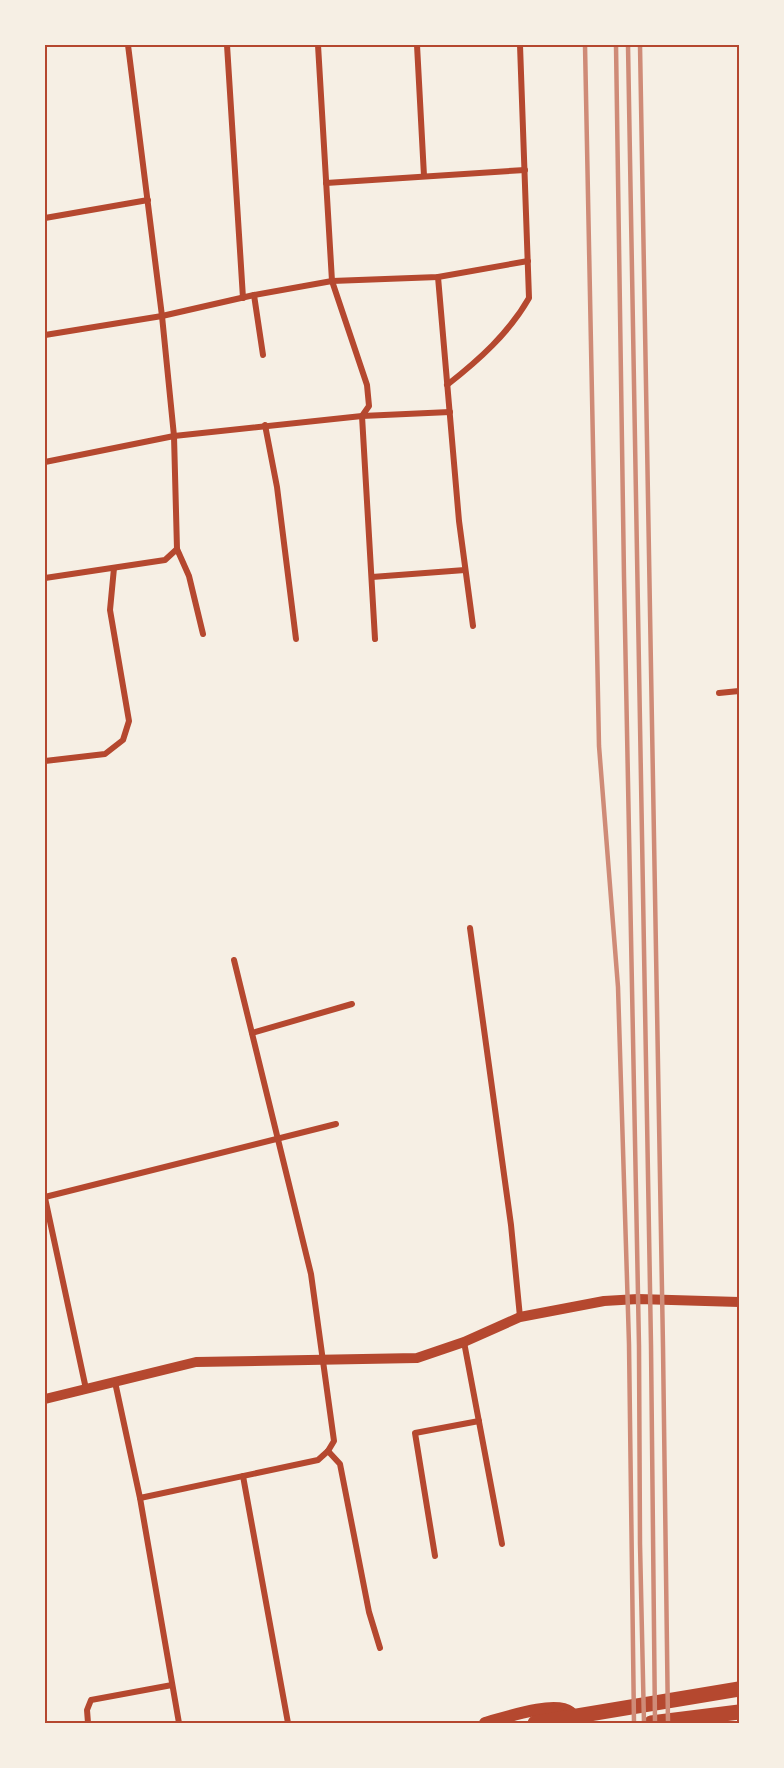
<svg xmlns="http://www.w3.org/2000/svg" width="784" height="1768" font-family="'Public Sans',sans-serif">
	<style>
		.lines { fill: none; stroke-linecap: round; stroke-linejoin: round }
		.minor { stroke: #b5482f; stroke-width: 6 }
		.tertiary { stroke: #b5482f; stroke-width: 10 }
		.primary { stroke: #b5482f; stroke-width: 12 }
		.motorway { stroke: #b5482f; stroke-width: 15 }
		.rail { stroke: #cf8b77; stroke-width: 4.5 }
		.neatline { fill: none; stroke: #b5482f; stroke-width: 2 }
	</style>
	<rect width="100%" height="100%" fill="#f6efe4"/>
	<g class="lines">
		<g class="minor">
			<polyline points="227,45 243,298"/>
			<polyline points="318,45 332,281 367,385 369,406 362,416 375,639"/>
			<polyline points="417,45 424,176"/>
			<polyline points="326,183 525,170"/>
			<polyline points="45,218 148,200"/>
			<polyline points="438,277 459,521 473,626"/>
			<polyline points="254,295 263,355"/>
			<polyline points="45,335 162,316 254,295 332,281 438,277 528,261"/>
			<path d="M 447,385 C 479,360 509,333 529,298 L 520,45"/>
			<polyline points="265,425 277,487 296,639"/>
			<polyline points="45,462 174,436 362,416 450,412"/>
			<polyline points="177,549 189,576 203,634"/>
			<polyline points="372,577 465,570"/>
			<polyline points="45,578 165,560 177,549 174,436 162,316 128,45"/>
			<polyline points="719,693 739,691"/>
			<polyline points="45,761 105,754 123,740 129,721 110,610 114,568"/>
			<polyline points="470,928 511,1225 520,1317"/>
			<polyline points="252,1033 352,1004"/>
			<polyline points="45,1197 336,1124"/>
			<polyline points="45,1198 86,1389"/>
			<polyline points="464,1342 502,1544"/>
			<polyline points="115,1382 140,1498 318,1460 328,1451 334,1441 311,1274 234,960"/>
			<polyline points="328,1451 340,1464 369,1612 380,1648"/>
			<polyline points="243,1476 288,1723"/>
			<polyline points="140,1498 179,1723"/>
			<polyline points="435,1556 415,1433 479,1421"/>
			<polyline points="88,1723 87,1710 91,1700 172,1685"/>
		</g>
		<polyline class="tertiary" points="45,1399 196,1362 417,1358 464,1342 520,1317 604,1301 638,1299 739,1302"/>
		<path class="primary" d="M 485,1723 C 504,1718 555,1700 570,1712 C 573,1714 575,1717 577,1719"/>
		<g class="motorway">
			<polyline points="535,1723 739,1689"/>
			<polyline points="651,1723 739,1712"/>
		</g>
		<g class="rail">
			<polyline points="585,45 599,746 618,987 629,1344 634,1723"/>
			<polyline points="616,45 624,577 639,1346 640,1544 644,1723"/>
			<polyline points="628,45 651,1345 655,1723"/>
			<polyline points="640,45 663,1347 668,1723"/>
		</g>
	</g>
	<rect width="784" height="1768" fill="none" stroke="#f6efe4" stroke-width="93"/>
	<rect x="46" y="46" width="692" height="1676" class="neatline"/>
</svg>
